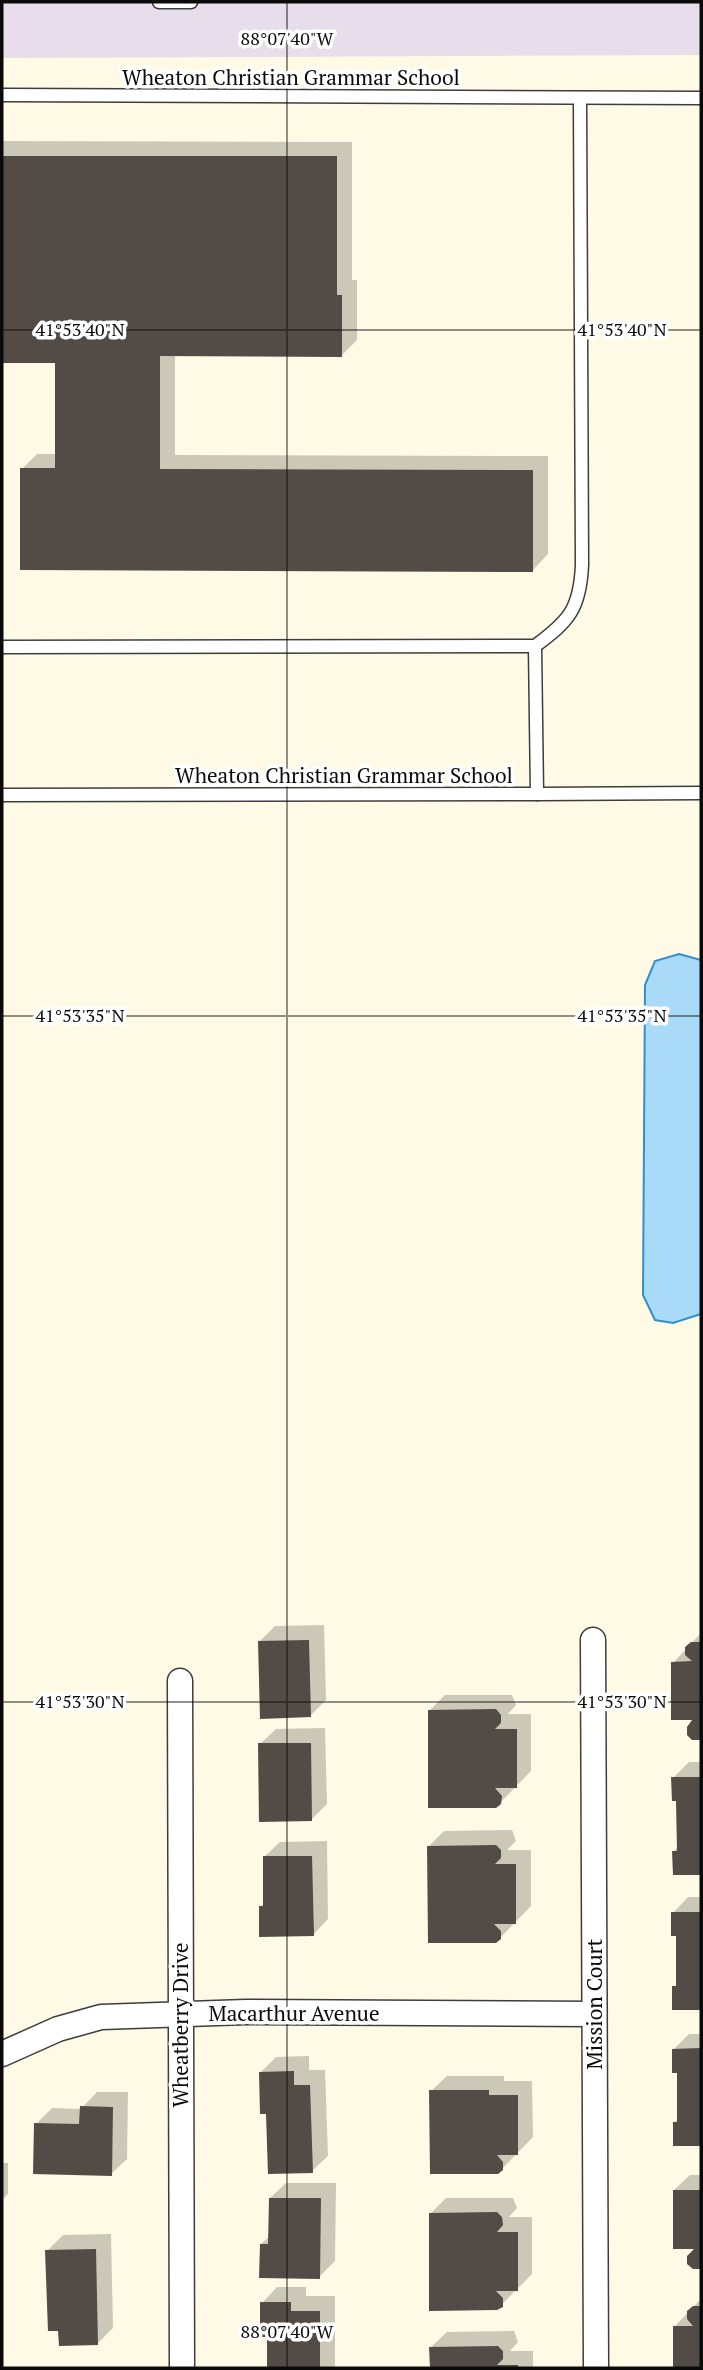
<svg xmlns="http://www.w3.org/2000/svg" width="703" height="2370" font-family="'PT Serif',serif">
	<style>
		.industrial { fill: #e8ddea }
		.water { fill: #a9dbf8; stroke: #2e90d1; stroke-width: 2 }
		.shadow { fill: #0003 }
		.building { fill: #524b46 }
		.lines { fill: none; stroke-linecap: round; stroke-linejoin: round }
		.service-casing { stroke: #3d3d3d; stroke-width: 15 }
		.minor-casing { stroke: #3d3d3d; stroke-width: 27 }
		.service { stroke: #fff; stroke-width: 12 }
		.minor { stroke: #fff; stroke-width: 24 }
		.ticks { fill: none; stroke: #0a0a0a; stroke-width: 2; stroke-opacity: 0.45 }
		.labels { text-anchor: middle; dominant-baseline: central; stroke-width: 7; stroke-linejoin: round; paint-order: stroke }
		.street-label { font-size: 21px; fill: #0a0a0a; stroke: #fff }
		.ticks-label { font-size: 18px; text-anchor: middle; fill: #0a0a0a; stroke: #fff; stroke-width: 7; stroke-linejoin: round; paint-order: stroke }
	</style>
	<rect width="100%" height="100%" fill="#fffae6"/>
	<polygon class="industrial" points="2,2 701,2 701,55 2,58"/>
	<polygon class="water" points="679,954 701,960 701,1314 673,1323 655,1320 643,1295 645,985 655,961"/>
	<g class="shadow">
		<polygon points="2,141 352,142 352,280 357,280 357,340 342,355 175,355 175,455 548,456 548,554 533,570 22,469 37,454 57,454 57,361 2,361"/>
		<polygon points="324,1625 326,1700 311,1715 259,1642 275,1626"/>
		<polygon points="701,1633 701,1738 692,1738 695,1718 673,1663"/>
		<polygon points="445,1695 512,1695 516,1705 508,1714 531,1714 531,1771 500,1803 429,1711"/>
		<polygon points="325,1728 327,1804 311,1820 260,1744 276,1729"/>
		<polygon points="689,1762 701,1762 701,1873 674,1873 674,1851 678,1847 678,1799 673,1778"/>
		<polygon points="512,1830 516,1841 507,1850 531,1850 531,1906 500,1938 429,1846 444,1831"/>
		<polygon points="327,1841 328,1919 313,1935 260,1907 265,1902 264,1857 280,1842"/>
		<polygon points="688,1897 701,1897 701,2009 674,2009 674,1987 678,1983 678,1935 673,1913"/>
		<polygon points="689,2034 701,2034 701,2144 674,2145 674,2123 679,2118 678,2071 674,2049"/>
		<polygon points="309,2056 309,2070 325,2070 328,2156 312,2171 267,2112 260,2073 276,2057"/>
		<polygon points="447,2076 504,2076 504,2081 532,2081 533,2137 502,2169 431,2091"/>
		<polygon points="97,2092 128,2092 127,2159 111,2174 36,2124 52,2108 81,2109"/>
		<polygon points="2,2163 8,2163 8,2194 2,2200"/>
		<polygon points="690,2175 701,2175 701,2267 694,2267 698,2247 674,2190"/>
		<polygon points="286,2183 336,2183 335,2261 319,2277 261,2244 270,2236 270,2198"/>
		<polygon points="446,2198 513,2198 517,2208 509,2217 532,2217 532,2274 501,2305 430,2214"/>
		<polygon points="111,2234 113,2328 97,2344 47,2251 63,2235"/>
		<polygon points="277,2287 306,2287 306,2296 335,2296 335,2366 332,2368 269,2368 269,2335 262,2303"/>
		<polygon points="701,2299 701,2368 675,2368 674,2327"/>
		<polygon points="514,2331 518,2342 510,2351 533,2351 533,2368 431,2368 431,2347 447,2332"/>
	</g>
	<g class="building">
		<polygon points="2,156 337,156 337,295 342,295 342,357 160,356 160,469 533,470 533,572 20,570 20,468 55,468 55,363 2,363"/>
		<polygon points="309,1640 311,1717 260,1719 258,1641"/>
		<polygon points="691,1642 701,1642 701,1740 692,1740 687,1735 687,1727 692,1720 671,1720 671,1662 692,1661 685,1655 685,1647"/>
		<polygon points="496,1709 501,1715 501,1723 495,1729 517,1729 517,1788 495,1788 502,1796 501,1804 496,1808 428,1808 428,1710"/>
		<polygon points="258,1743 311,1743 312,1821 259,1822"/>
		<polygon points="671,1777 701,1777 701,1875 673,1875 672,1851 677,1851 676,1801 672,1801"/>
		<polygon points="496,1845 501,1850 501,1858 495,1864 516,1864 516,1924 494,1924 501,1931 501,1939 496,1943 428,1943 427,1846"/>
		<polygon points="263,1856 312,1856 314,1936 259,1937 259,1906 263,1906"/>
		<polygon points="671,1912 701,1912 701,2010 672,2010 672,1986 676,1986 676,1936 671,1936"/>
		<polygon points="701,2048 701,2146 673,2146 673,2122 677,2122 677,2073 672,2073 672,2049"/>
		<polygon points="294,2071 294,2085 310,2085 313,2173 268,2174 266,2114 260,2114 259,2072"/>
		<polygon points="429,2090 489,2090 489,2095 518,2095 518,2155 497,2155 503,2162 503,2170 498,2174 430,2174"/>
		<polygon points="80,2106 113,2107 112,2176 33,2174 34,2123 79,2124"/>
		<polygon points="673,2190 701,2190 701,2269 693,2269 687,2264 687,2256 694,2249 673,2249"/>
		<polygon points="269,2198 321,2198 320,2279 259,2278 260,2244 268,2244"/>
		<polygon points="497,2212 502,2217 503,2225 497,2232 518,2232 518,2291 496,2291 503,2298 503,2307 497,2310 429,2311 429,2213"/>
		<polygon points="96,2249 98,2345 59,2346 58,2331 48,2331 45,2250"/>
		<polygon points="260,2302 291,2302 291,2311 320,2311 320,2368 267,2368 267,2337 260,2337"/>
		<polygon points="693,2306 701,2306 701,2368 673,2368 673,2326 693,2326 687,2319 687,2311"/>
		<polygon points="498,2346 503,2351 503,2359 497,2365 518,2365 518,2368 430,2368 429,2347"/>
	</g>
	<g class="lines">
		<defs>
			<g id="service">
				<polyline points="159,2 191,2"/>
				<polyline points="2,95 701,98"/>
				<path d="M 2,647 L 535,646 C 569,621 580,609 582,565 L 580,98"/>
				<polyline points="537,794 701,793"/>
				<polyline points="2,795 537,794 535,646"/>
			</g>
			<g id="minor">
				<polyline points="593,1640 596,2368"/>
				<polyline points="180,1681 182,2368"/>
				<polyline points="2,2054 58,2029 101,2017 246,2012 594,2014"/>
			</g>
		</defs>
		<use href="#service" class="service-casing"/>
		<use href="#minor" class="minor-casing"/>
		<use href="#service" class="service"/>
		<use href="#minor" class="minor"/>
	</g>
	<path class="ticks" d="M 287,2 L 287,2368M 2,330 L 701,330M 2,1016 L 701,1016M 2,1702 L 701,1702"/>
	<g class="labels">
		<g class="street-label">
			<text x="291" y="77">Wheaton Christian Grammar School</text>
			<text x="344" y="775">Wheaton Christian Grammar School</text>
			<text transform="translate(594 2004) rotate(-90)">Mission Court</text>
			<text x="294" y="2013">Macarthur Avenue</text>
			<text transform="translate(180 2025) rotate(-90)">Wheatberry Drive</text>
		</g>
	</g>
	<g class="ticks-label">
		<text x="287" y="45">88°07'40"W</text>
		<text x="80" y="336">41°53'40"N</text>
		<text x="622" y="336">41°53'40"N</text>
		<text x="80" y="1022">41°53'35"N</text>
		<text x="622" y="1022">41°53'35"N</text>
		<text x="80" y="1708">41°53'30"N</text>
		<text x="622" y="1708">41°53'30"N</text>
		<text x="287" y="2338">88°07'40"W</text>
	</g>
	<rect width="703" height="2370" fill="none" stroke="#0a0a0a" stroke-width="7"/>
</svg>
